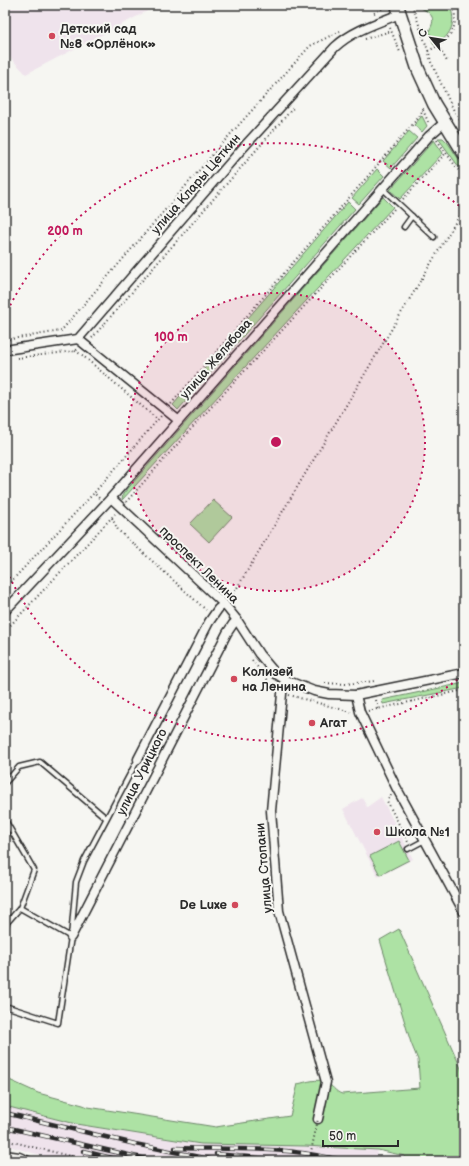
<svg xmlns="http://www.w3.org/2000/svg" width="469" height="1166" font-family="'Balsamiq Sans',sans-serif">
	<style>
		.built { fill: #efe3ec }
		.green { fill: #ade2a4; stroke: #6c8668 }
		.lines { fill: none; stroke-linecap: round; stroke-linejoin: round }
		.service-casing { stroke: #2b2b2b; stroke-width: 7 }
		.minor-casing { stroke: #2b2b2b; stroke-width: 11 }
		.secondary-casing { stroke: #2b2b2b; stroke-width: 15 }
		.path { stroke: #2b2b2b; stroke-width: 2; stroke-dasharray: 1 3; stroke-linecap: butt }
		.service { stroke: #f6f6f2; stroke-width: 4 }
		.minor { stroke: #f6f6f2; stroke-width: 8 }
		.secondary { stroke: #f6f6f2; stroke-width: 12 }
		.rail-casing { stroke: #2b2b2b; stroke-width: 4.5 }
		.rail { stroke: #f6f6f2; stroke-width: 3; stroke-dasharray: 9; stroke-linecap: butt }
		.path-bridge { stroke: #2b2b2b; stroke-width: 2; stroke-dasharray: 1 3; stroke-linecap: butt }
		.ring { fill: none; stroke: #c2185b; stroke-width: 2; stroke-dasharray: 2 4 }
		.poi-dot { fill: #d1495b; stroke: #f6f6f2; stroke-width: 1.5 }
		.labels { text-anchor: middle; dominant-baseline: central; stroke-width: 4; stroke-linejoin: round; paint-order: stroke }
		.poi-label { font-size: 13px; font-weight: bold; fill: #2b2b2b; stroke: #f6f6f2; text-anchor: start }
		.street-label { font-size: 13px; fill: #2b2b2b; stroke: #f6f6f2 }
		.centre { fill: #c2185b; stroke: #f6f6f2; stroke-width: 2 }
		.ring-label { font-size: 12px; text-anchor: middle; font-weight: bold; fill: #c2185b; stroke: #f6f6f2; stroke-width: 4; stroke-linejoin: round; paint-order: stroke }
	</style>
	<rect width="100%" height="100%" fill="#f6f6f2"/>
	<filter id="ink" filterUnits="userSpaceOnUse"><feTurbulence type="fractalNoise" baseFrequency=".025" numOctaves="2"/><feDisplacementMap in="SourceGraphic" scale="8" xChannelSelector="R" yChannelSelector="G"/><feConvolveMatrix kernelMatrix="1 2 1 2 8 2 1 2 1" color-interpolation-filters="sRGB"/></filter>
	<g filter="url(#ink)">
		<g class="built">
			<polygon points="5,5 159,5 26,74 5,52"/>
			<polygon points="381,797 413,859 378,877 343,809 362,798 367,807"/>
			<polygon points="5,1106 76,1124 201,1144 305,1146 378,1150 375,1161 61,1161 5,1145"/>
		</g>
		<g class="green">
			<path d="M 420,5 L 449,5 C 458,22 450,38 434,45 L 429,31 C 436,19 433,14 421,8 Z"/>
			<polygon points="422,116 427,126 422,132 414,125"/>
			<polygon points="409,131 417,138 391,168 383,161"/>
			<polygon points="438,138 443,138 448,143 464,167 464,174"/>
			<polygon points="434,140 443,153 400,199 390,190"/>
			<polygon points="377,169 384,176 359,204 352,198"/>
			<polygon points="383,197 393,207 122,500 123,494"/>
			<polygon points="348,202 355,209 178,410 173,405"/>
			<polygon points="213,500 232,517 209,542 190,524"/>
			<polygon points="464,683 464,688 383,704 382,700"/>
			<polygon points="399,841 409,860 380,875 370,856"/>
			<path d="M 399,929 L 464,1075 L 464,1161 L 404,1161 L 405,1156 L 378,1150 L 305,1146 L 201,1144 L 76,1124 L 5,1106 L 5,1078 L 38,1093 L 83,1105 L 88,1107 L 216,1127 L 222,1126 L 290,1116 L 298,1084 C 306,1082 318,1078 326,1082 C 332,1085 335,1092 342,1094 L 420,1088 L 418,1060 L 411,1043 L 380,940 Z"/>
		</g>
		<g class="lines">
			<defs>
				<g id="service">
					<polyline points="383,189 434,237"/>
					<polyline points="404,227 412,216"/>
					<polyline points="5,783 19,767 40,762 106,818"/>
					<polyline points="5,818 5,820 34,870 20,908"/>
					<polyline points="408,849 425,840"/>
					<polyline points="5,925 20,908 71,937"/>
					<polyline points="5,1006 58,1023 71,937 76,882 84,861 138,759"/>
				</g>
				<g id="minor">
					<polyline points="78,339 178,420"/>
					<path d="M 5,350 L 78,339 L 241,150 L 335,47 C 352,31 377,23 400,14"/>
					<polyline points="111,498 224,604 237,620 259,654 276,674 286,680 314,691 329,694 356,695 464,673"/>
					<polyline points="5,611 111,498 429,136 445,122"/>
					<polyline points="286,680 283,687 282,694 271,811 279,911 326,1082 318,1119"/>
					<polyline points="356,695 360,712 396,787 464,912"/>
					<polyline points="138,759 209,622 218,609 224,604"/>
					<polyline points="71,937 227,633 233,624 237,620"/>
					<polyline points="5,1155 19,1157 28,1161"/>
				</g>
				<polyline id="secondary" points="397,5 418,69 434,104 464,153"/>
			</defs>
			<use href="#service" class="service-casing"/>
			<use href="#minor" class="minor-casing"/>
			<use href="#secondary" class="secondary-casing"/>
			<g class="path">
				<polyline points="383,5 383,6"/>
				<polyline points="412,5 429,53 431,62 455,113 464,126"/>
				<polyline points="452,7 456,5"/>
				<polyline points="374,13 382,9"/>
				<polyline points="390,28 400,52"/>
				<polyline points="365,39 391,31"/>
				<polyline points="438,46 448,63"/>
				<path d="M 428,51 C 449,41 461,28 452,5"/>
				<polyline points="423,110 429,124"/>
				<polyline points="437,140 464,178"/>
				<polyline points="403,199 446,153"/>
				<polyline points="92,338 293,108"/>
				<polyline points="5,340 61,331 227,138 310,46 340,31"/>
				<polyline points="75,351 82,355 158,420"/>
				<polyline points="17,358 75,351 78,349"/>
				<polyline points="171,404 419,117 423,110 423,106"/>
				<polyline points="99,498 94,493 161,416"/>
				<polyline points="126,502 191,429 395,208"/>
				<polyline points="112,518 118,530 206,610"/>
				<polyline points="5,588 94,493"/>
				<polyline points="231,598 458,218 464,214"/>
				<polyline points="5,631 115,514"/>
				<polyline points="252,660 267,679 274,690"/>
				<polyline points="325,683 346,684 375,681"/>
				<polyline points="289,695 351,712"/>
				<polyline points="376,700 378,709"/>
				<polyline points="368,711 464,690"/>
				<polyline points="391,795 387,801 408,842"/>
				<polyline points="5,1140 90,1161"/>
				<polyline points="299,1157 316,1161"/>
			</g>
			<use href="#service" class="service"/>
			<use href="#minor" class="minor"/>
			<use href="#secondary" class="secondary"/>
			<defs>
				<g id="rail">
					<polyline points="5,1113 135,1144 219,1161"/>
					<polyline points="5,1127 155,1161"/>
					<path d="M 175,1148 C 212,1149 249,1148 286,1151 C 307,1153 327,1157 347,1161"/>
					<polyline points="83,1151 124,1161"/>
					<polyline points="216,1154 258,1158 278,1161"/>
				</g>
			</defs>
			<use href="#rail" class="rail-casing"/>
			<use href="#rail" class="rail"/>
			<polyline class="path-bridge" points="309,1161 318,1119"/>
		</g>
	</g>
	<circle cx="276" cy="442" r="149" fill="#c2185b" fill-opacity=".12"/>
	<g class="ring">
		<circle cx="276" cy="442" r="149"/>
		<path d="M462 676A299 299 0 0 1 5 568M5 316A299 299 0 0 1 462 208"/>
	</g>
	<g class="poi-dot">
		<circle cx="52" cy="36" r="4"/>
		<circle cx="234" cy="679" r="4"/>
		<circle cx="312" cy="723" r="4"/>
		<circle cx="377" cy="832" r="4"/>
		<circle cx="235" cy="905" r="4"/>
	</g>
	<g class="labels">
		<g class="poi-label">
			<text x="60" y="29">Детский сад<tspan x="60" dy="15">№8 «Орлёнок»</tspan></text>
			<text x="242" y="672">Колизей<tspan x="242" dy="15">на Ленина</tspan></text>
			<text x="320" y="723">Агат</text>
			<text x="385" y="832">Школа №1</text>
			<text x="227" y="905" text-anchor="end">De Luxe</text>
		</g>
		<g class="street-label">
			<text transform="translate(196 184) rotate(-49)">улица Клары Цеткин</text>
			<text transform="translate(216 359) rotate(-49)">улица Желябова</text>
			<text transform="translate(199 565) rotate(44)">проспект Ленина</text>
			<text transform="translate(142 772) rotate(-63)">улица Урицкого</text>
			<text transform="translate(264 868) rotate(-95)">улица Стопани</text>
		</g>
	</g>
	<circle cx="276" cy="442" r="6" class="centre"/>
	<g class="ring-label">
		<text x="65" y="235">200 m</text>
		<text x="171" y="341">100 m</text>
	</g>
	<rect width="469" height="1166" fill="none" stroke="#f6f6f2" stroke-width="20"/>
	<rect x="10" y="10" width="449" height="1146" fill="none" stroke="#2b2b2b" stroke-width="1.5" filter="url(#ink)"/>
	<g transform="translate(431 38) rotate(300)" stroke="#f6f6f2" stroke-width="3" paint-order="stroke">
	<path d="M0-3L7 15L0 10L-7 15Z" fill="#2b2b2b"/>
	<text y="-6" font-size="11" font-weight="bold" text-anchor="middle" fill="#2b2b2b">С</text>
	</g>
	<path d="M323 1140v6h75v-6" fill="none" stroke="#2b2b2b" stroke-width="2"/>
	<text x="329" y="1140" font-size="12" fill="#2b2b2b" stroke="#f6f6f2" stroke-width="3" paint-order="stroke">50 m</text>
</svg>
